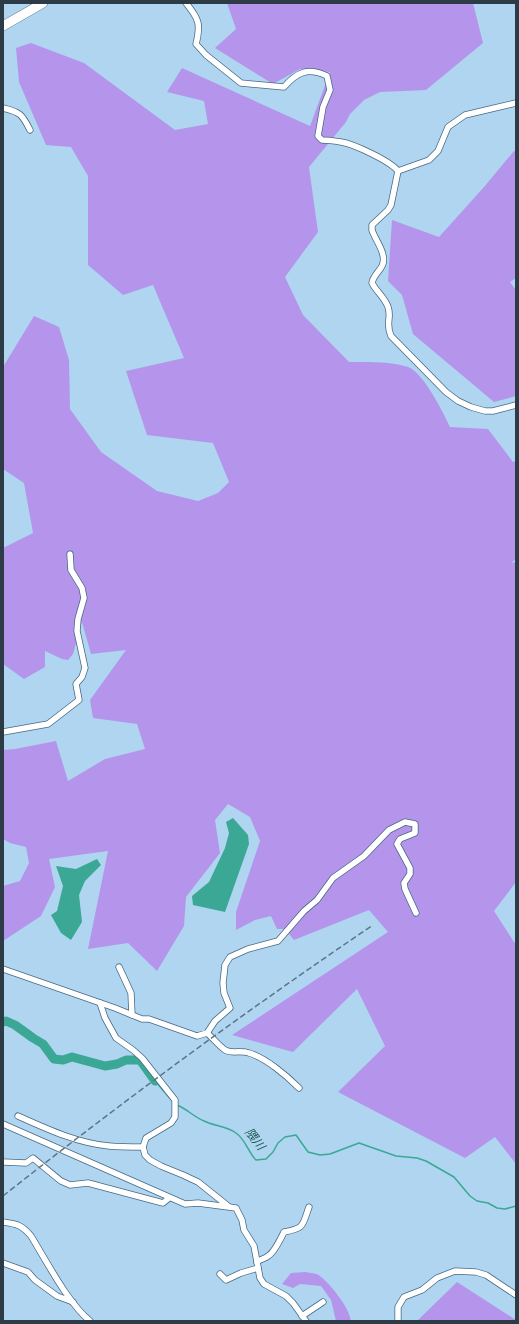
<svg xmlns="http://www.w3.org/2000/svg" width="519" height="1324" font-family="'Work Sans','Noto Sans JP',sans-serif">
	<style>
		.green { fill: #b495eb }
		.water { fill: #3ba895 }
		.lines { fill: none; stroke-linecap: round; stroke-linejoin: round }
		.stream { stroke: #3ba895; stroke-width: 1.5 }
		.river { stroke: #3ba895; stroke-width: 9 }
		.minor-casing { stroke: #476981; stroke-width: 7 }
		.primary-casing { stroke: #476981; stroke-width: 10 }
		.minor { stroke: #fff; stroke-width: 5.5 }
		.primary { stroke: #fff; stroke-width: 9 }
		.rail { stroke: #5d7485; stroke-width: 1.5; stroke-dasharray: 6 3; stroke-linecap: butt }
		.labels { text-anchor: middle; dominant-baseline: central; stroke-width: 3; stroke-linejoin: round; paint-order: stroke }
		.water-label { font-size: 12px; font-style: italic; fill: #205b50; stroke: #afd5f0 }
	</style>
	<rect width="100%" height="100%" fill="#afd5f0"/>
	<g class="green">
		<path d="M 227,3 L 473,3 L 483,43 L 426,90 L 380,92 L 364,100 L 350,114 L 346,122 L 309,167 L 318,232 L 285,277 L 303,315 L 349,362 C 369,362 389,361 408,367 C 423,372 443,412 450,427 L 488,429 L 513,462 L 516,461 L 516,559 L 511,563 L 516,562 L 516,882 L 494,911 L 516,945 L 516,1164 L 495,1137 L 465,1158 L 338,1092 L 385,1046 L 357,989 L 293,1052 L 232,1035 L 388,932 L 369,910 L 294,940 L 285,929 L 277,929 L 271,916 L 255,920 L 236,930 L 236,912 L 260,841 L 250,817 L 228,804 L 215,820 L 220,853 L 186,897 L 184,926 L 157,971 L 128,943 L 88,949 L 108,851 L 49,859 L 55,887 L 41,916 L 3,941 L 3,886 L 20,881 L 29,863 L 26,847 L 10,843 L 3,839 L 3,750 L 15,749 L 56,741 L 68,781 L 105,759 L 145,749 L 137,724 L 93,718 L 90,700 L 126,650 L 91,654 L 82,622 L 73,654 L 68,660 L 62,659 L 45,651 L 45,667 L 24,679 L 3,664 L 3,548 L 33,533 L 24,483 L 3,469 L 3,367 L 34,316 L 59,327 L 69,360 L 70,409 L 101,452 L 157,491 L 198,501 L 218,493 L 229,482 L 213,443 L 147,435 L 126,371 L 184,358 L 153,285 L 123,295 L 88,265 L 88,176 L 71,147 L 46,145 L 19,82 L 16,48 L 31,43 L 84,63 L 175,130 L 208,124 L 204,101 L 167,92 L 182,68 L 310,126 L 330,72 L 300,69 L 273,84 L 215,48 L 236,29 Z"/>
		<polygon points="514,151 516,152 516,278 510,282 516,290 516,396 494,402 413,334 402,295 388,281 392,220 439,237 484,187"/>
		<path d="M 305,1272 C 310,1273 317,1273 320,1276 C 331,1285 349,1307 351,1321 L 336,1321 L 331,1300 L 321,1286 L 300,1284 L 293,1288 L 282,1284 L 291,1273 Z"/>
		<polygon points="457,1282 516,1320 516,1321 417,1321"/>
	</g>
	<g class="water">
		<polygon points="233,818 248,835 249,844 225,912 193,905 192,896 209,882 225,848 229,833 226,822"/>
		<polygon points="97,859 101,865 85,881 79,895 82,922 71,940 61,933 51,915 57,911 63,886 56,866 76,869"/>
	</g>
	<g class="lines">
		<g class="stream">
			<polyline points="155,1081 174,1103"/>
			<path d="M 177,1105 C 187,1109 194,1117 204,1121 C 214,1126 226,1126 236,1133 C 246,1140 248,1152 256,1160 L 266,1159 L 273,1152 L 278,1143 L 285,1137 L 296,1135 L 308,1152 L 320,1155 L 330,1154 L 359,1143 L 396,1156 L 417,1158 L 426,1161 L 454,1177 L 470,1196 L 477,1201 L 488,1203 L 497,1208 L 505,1209 L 516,1206"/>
		</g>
		<polyline class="river" points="3,1022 6,1021 15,1025 33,1038 43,1044 54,1059 63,1060 72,1057 105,1066 117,1064 126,1060 140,1060 155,1081"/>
		<defs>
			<g id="minor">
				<path d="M 186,3 C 199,19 201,24 196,44 L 206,55 L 241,83 L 284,87 C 297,72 308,67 327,76 L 330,90 L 323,107 L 318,136 L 322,140 C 329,140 335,141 341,142 C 354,144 390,161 398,171 L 391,205 L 388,210 L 372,225 L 372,230 C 375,240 388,255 382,266 C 379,272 373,276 372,283 C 376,291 385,298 388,307 C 392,318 385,323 391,336 L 446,392 L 458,401 L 471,407 L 485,411 L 493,411 L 516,405"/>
				<path d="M 3,108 C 20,112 22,114 30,130"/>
				<polyline points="398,171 429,160 438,151 448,127 465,115 516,103"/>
				<polyline points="3,732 48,724 79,700 76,684 82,677 85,668 77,631 78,619 84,598 82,588 71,570 70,554"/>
				<polyline points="119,967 131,993 132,1015"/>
				<polyline points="3,969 115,1008 142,1019 149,1019 197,1036 207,1033 215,1021 230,1008 224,993 223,983 225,965 230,957 248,949 278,941 304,911 317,900 333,878 364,856 389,830 405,822 415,824 415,833 400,839 397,844 410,868 410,874 404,883 405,889 416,913"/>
				<polyline points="100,1003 105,1018 116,1038 133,1050 142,1058 175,1100 175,1117 171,1123 146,1138 143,1147 145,1155 150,1160 161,1166 183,1175 198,1182 228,1206"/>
				<path d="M 207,1033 C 213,1038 218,1045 225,1050 C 232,1054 241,1050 249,1053 C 266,1058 287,1076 299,1088"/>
				<path d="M 18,1116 C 47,1129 77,1143 109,1146 C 120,1147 131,1147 143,1147"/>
				<polyline points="3,1124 185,1204 198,1203 236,1208 242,1220 244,1230 254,1246 260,1278 264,1284 286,1296 293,1303 306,1321"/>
				<polyline points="3,1162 26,1163 33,1158 61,1181 70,1185 88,1183 163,1203 169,1198"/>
				<path d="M 3,1222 C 17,1224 22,1225 31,1236 C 47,1262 68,1303 90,1321"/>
				<path d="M 257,1262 C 260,1259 265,1259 268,1256 C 274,1253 281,1238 284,1232 C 305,1228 302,1226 309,1207"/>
				<polyline points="3,1263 28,1272 35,1280 57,1296 73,1302"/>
				<polyline points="220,1274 226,1280 241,1273 258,1268"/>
				<polyline points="302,1316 323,1302"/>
				<polyline points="398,1321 398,1307 404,1297 422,1290 437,1278 455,1271 476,1272 486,1275 516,1295"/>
			</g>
			<polyline id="primary" points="3,26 43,3"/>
		</defs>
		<use href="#minor" class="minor-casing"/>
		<use href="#primary" class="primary-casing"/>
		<use href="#minor" class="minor"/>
		<use href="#primary" class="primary"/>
		<path class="rail" d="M 3,1196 C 123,1101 246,1011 373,925"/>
	</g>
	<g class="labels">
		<g class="water-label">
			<text transform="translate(255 1139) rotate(52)">隈川</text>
		</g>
	</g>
	<rect width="519" height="1324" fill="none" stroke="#2c3b46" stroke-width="8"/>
</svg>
